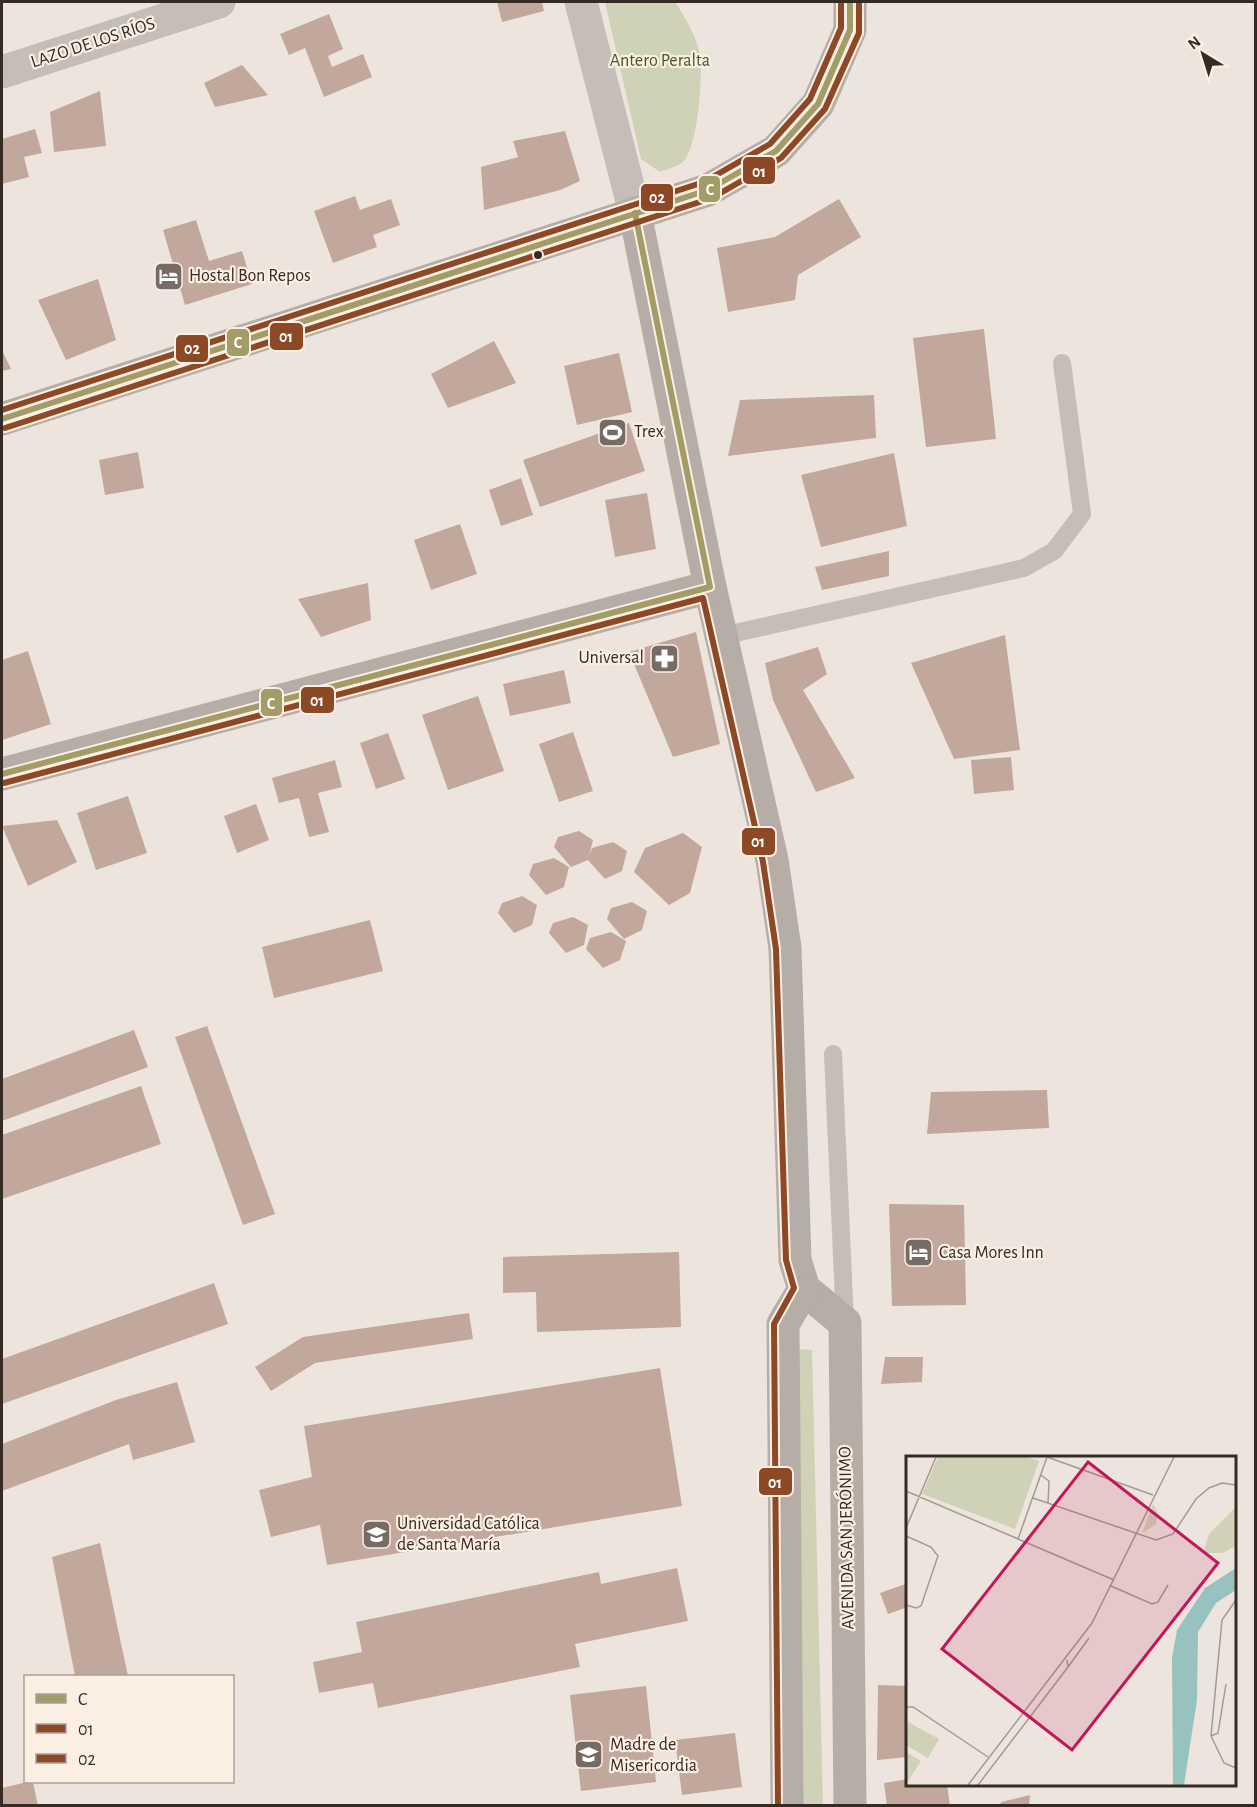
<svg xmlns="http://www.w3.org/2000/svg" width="1257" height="1807" font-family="'Alegreya Sans',sans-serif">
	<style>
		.green { fill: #cfd2b6 }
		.building { fill: #c2a79d }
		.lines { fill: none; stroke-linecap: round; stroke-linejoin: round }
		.lane { stroke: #c5bdb7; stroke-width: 18 }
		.street { stroke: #c5bdb7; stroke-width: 33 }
		.secondary { stroke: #b6ada7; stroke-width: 33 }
		.bus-1-casing { stroke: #fbefe4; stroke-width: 10 }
		.bus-2-casing { stroke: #fbefe4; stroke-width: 10 }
		.bus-3-casing { stroke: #fbefe4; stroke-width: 10 }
		.bus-1 { stroke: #a39c67; stroke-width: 6 }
		.bus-2 { stroke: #8d4925; stroke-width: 6 }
		.bus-3 { stroke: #8d4925; stroke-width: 6 }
		.bus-dot { fill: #362a25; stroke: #fbefe4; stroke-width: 2 }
		.labels { text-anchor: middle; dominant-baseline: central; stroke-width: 4.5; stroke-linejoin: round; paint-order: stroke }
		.street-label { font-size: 18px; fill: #362a25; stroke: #fbefe4 }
		.park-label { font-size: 18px; fill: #485727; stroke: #fbefe4 }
		.poi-label { font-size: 18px; fill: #362a25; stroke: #fbefe4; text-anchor: start }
		.inset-road { fill: none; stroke: #a49a93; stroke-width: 1.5 }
		.view { fill: #c2185b; fill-opacity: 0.15; stroke: #c2185b; stroke-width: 3 }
		.inset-edge { fill: none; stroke: #362a25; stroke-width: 3 }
		.line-badge { stroke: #fbefe4; stroke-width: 2 }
		.badge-label { font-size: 16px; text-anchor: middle; font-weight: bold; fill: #fff }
	</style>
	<rect width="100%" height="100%" fill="#ede5dd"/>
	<g class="green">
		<path d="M 605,2 L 675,2 C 685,17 697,37 700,56 C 703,76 698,150 682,163 C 676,167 666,169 660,172 L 641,159 Z"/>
		<polygon points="797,1349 812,1350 823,1805 801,1805"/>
	</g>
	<g class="building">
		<polygon points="497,2 542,2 544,11 502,22"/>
		<polygon points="329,14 343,49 328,56 332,67 363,54 372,77 324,97 305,48 289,55 280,34"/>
		<polygon points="242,65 268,95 215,107 204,83"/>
		<polygon points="100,91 106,146 54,152 50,112"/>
		<polygon points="35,129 42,153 24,157 29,177 2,184 2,139"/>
		<polygon points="565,131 580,181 560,190 484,210 481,167 518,157 513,141"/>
		<polygon points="355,196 360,210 391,199 400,225 373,235 377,247 333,263 314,211"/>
		<polygon points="839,199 861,237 798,275 795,300 728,312 717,248 775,237"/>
		<polygon points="196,220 209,261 242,251 252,284 185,305 163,230"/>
		<polygon points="98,279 116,340 66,360 38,300"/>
		<polygon points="984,329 996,439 926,447 913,338"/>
		<polygon points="494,341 516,383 448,408 431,374"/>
		<polygon points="2,350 11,369 2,371"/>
		<polygon points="619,353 632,412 577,425 564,366"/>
		<polygon points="874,395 876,438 728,456 740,400"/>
		<polygon points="629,423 645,471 540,507 523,460"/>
		<polygon points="138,452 144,488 105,495 99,460"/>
		<polygon points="894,453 907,526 821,547 801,475"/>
		<polygon points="521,478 533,515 501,526 489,490"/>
		<polygon points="647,493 656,549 615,557 605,500"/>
		<polygon points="460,524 477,574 431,590 414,540"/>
		<polygon points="889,551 889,576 822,590 815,567"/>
		<polygon points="368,583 371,620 321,637 298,599"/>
		<polygon points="696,632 720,744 673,757 629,652"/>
		<polygon points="1005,635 1020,750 954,759 911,663"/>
		<polygon points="818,647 827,674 803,690 855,778 816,792 773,700 765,663"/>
		<polygon points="28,651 51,724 2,740 2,660"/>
		<polygon points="564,670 571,703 510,716 503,684"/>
		<polygon points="478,696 504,771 448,790 422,715"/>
		<polygon points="573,732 593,791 559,802 539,744"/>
		<polygon points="388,733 405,779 376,789 360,743"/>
		<polygon points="1011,757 1014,790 974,794 971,760"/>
		<polygon points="335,760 342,787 318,793 329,832 309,837 299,798 279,803 272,778"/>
		<polygon points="128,796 147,853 96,870 77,813"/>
		<polygon points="256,804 269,840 237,853 224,816"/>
		<polygon points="57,820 77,862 28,886 2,826"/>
		<polygon points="579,831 593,840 589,856 592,848 613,842 627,851 622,871 605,879 588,860 571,867 554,847 558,837"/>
		<polygon points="683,833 702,847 690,893 669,905 634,872 645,848"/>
		<polygon points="554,858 569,867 564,887 546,895 529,875 533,864"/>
		<polygon points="522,896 537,905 532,925 514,933 498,913 502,903"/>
		<polygon points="632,902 647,911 642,930 624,939 607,919 611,908"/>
		<polygon points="573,917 588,925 584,945 566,953 549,933 553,923"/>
		<polygon points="370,920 383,971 274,998 262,947"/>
		<polygon points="611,932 626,941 620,960 603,968 586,949 590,938"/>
		<polygon points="207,1026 275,1214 243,1225 175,1037"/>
		<polygon points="134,1030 148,1067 2,1121 2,1079"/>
		<polygon points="141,1086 161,1144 2,1199 2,1135"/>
		<polygon points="1047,1090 1049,1128 927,1134 931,1092"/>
		<polygon points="889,1204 964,1205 966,1305 892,1306"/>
		<polygon points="679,1252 681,1327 537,1332 536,1292 503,1293 503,1257"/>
		<polygon points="214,1283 228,1324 2,1404 2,1359"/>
		<polygon points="469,1313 473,1339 315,1363 271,1391 255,1367 303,1337"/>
		<polygon points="885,1357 923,1357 922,1382 881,1384"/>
		<polygon points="660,1368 682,1506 327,1565 320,1525 271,1537 259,1490 312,1477 304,1426"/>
		<polygon points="177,1382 195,1442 133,1460 129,1444 2,1491 2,1444 116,1400"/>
		<polygon points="100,1543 120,1639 128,1676 75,1676 52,1557"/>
		<polygon points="677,1568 688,1621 575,1644 580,1667 378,1708 373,1683 319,1693 313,1662 362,1652 356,1622 599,1572 601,1584"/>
		<polygon points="908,1583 908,1607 888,1614 880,1593"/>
		<polygon points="878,1685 908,1686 908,1757 877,1760"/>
		<polygon points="646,1686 656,1782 581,1791 570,1695"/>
		<polygon points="735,1733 742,1787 682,1795 675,1740"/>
		<polygon points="908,1779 908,1784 947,1784 950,1806 887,1806 884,1783"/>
		<polygon points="27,1782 33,1782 38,1806 2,1806 2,1788"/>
		<polygon points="1030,1795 1029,1806 1000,1806 1001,1802"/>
	</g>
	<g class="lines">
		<g class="lane">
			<polyline points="722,636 1024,568 1054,551 1082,514 1062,363"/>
			<polyline points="833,1054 845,1323"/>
		</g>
		<g class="street">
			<polyline points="581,2 635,213"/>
			<polyline points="2,72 219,2"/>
		</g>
		<g class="secondary">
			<polyline points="635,213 710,587 772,860 785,948 795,1260 804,1289 845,1323 850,1806"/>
			<polyline points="2,419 708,190 776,151 818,104 850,30 850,2"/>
			<polyline points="2,774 710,587"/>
			<polyline points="787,1806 783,1324 804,1289"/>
		</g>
		<defs>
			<g id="bus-1">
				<polyline points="2,419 708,190 776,151 818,104 850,30 850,2"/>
				<polyline points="2,774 710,587 635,213"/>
			</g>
			<g id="bus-2">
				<polyline points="5,428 712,198 781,158 825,109 859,33 859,2"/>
				<polyline points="4,783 703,598 763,862 776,949 786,1260 794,1288 774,1324 778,1806"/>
			</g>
			<polyline id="bus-3" points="2,410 704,182 770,144 810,99 841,28 841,2"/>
		</defs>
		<use href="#bus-1" class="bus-1-casing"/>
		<use href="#bus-2" class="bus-2-casing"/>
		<use href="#bus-3" class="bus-3-casing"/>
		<use href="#bus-1" class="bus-1"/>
		<use href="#bus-2" class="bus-2"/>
		<use href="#bus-3" class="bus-3"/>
	</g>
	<defs>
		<symbol id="hotel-square" viewBox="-11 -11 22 22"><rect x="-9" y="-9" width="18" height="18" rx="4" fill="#766b65" stroke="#fbefe4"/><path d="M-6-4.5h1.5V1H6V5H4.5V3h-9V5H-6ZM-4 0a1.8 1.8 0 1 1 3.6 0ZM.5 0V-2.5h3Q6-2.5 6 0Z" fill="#fff"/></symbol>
		<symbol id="stadium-square" viewBox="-11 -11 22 22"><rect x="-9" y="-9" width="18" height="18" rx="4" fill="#766b65" stroke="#fbefe4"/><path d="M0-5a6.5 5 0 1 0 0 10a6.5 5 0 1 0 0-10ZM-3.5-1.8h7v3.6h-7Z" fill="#fff"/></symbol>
		<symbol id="pharmacy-square" viewBox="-11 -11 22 22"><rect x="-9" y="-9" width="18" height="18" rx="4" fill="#766b65" stroke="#fbefe4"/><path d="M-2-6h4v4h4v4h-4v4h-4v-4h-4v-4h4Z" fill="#fff"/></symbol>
		<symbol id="university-square" viewBox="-11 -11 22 22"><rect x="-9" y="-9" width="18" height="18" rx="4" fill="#766b65" stroke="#fbefe4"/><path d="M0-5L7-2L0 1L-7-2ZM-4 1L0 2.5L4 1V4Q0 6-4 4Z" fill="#fff"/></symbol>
		<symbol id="school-square" viewBox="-11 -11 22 22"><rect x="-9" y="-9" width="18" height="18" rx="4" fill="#766b65" stroke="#fbefe4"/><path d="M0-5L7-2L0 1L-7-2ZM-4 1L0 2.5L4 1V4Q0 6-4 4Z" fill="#fff"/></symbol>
	</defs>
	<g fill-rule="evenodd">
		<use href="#hotel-square" x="152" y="260" width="33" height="33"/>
		<use href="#stadium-square" x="596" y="416" width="33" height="33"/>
		<use href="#pharmacy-square" x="648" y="642" width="33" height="33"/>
		<use href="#hotel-square" x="902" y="1236" width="33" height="33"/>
		<use href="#university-square" x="360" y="1518" width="33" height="33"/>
		<use href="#school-square" x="572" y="1738" width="33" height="33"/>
	</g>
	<circle class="bus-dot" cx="538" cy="255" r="5"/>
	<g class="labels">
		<g class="street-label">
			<text transform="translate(93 43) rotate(-18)">LAZO DE LOS RÍOS</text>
			<text transform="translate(847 1538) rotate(-91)">AVENIDA SAN JERÓNIMO</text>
		</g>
		<g class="park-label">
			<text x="660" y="61">Antero Peralta</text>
		</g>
		<g class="poi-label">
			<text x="189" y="276">Hostal Bon Repos</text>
			<text x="634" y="432">Trex</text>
			<text x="644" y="658" text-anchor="end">Universal</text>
			<text x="939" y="1253">Casa Mores Inn</text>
			<text x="397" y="1524">Universidad Católica<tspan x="397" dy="21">de Santa María</tspan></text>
			<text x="610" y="1745">Madre de<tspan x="610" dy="21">Misericordia</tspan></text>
		</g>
	</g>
	<g transform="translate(906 1456)">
		<rect width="330" height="330" fill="#ede5dd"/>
		<path d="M 32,1 L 121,1 L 133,5 L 109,73 L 16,38 ZM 247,48 L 252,56 L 250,68 L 236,77 ZM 330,51 L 330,90 L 317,97 L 297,97 L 303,78 ZM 2,266 L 33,283 L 22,302 L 0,289 ZM 0,296 L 15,305 L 0,328 Z" fill="#cfd2b6"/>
		<path d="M 330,112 L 330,134 L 310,147 L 292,176 L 291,244 L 278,329 L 267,329 L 266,202 L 271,174 L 299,132 Z" fill="#98c2bf"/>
		<path class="inset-road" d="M 135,19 L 143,25 L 142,47M 0,35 L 208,124M 127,42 L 250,84 L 267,78 L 290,43 L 303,32 L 316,27 L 330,29M 0,72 L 30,1M 0,80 L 25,91 L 32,100 L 15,150 L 10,152 L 0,149M 112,83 L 141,1 L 247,39M 205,130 L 246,148 L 252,146 L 262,129M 162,211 L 183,182M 0,251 L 7,251 L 82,301M 305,280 L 316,164 L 330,144M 305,280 L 312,277 L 320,228M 305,280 L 318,307 L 330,312M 62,329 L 186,167 L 268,1M 72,329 L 162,211 L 161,204"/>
		<path class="view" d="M 182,6 L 312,107 L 166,294 L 36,193 Z"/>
		<rect width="330" height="330" class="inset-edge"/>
	</g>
	<g class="line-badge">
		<rect x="742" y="156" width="34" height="29" rx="6" fill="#8d4925"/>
		<rect x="698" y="175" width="23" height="28" rx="6" fill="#a39c67"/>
		<rect x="640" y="183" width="34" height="29" rx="6" fill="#8d4925"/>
		<rect x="269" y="322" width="35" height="29" rx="6" fill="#8d4925"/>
		<rect x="226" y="328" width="24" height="29" rx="6" fill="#a39c67"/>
		<rect x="175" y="334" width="34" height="29" rx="6" fill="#8d4925"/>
		<rect x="300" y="686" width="35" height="28" rx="6" fill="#8d4925"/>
		<rect x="260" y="688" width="23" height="29" rx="6" fill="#a39c67"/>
		<rect x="741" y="827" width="35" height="29" rx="6" fill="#8d4925"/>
		<rect x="758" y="1467" width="35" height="29" rx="6" fill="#8d4925"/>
	</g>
	<g class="badge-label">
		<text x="759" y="177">01</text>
		<text x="710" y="195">C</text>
		<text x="657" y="203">02</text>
		<text x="286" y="342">01</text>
		<text x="238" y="348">C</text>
		<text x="192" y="354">02</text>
		<text x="317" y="706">01</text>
		<text x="271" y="709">C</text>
		<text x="758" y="847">01</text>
		<text x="775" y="1488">01</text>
	</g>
	<rect width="1257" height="1807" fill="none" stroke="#362a25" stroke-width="6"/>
	<rect x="24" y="1675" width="210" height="108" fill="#fbefe4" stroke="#aca098" stroke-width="1.5"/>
	<rect x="36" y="1694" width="30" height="9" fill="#a39c67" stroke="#aca098" stroke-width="1.5"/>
	<text x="78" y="1705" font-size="18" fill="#362a25">C</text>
	<rect x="36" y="1724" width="30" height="9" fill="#8d4925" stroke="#aca098" stroke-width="1.5"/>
	<text x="78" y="1735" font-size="18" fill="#362a25">01</text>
	<rect x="36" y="1754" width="30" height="9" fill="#8d4925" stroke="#aca098" stroke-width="1.5"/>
	<text x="78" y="1765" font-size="18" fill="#362a25">02</text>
	<g transform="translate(1203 54) rotate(322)" stroke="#fbefe4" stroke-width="4.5" paint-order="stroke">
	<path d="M0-4.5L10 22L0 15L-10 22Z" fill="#362a25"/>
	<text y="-9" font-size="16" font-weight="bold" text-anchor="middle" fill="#362a25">N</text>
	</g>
</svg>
